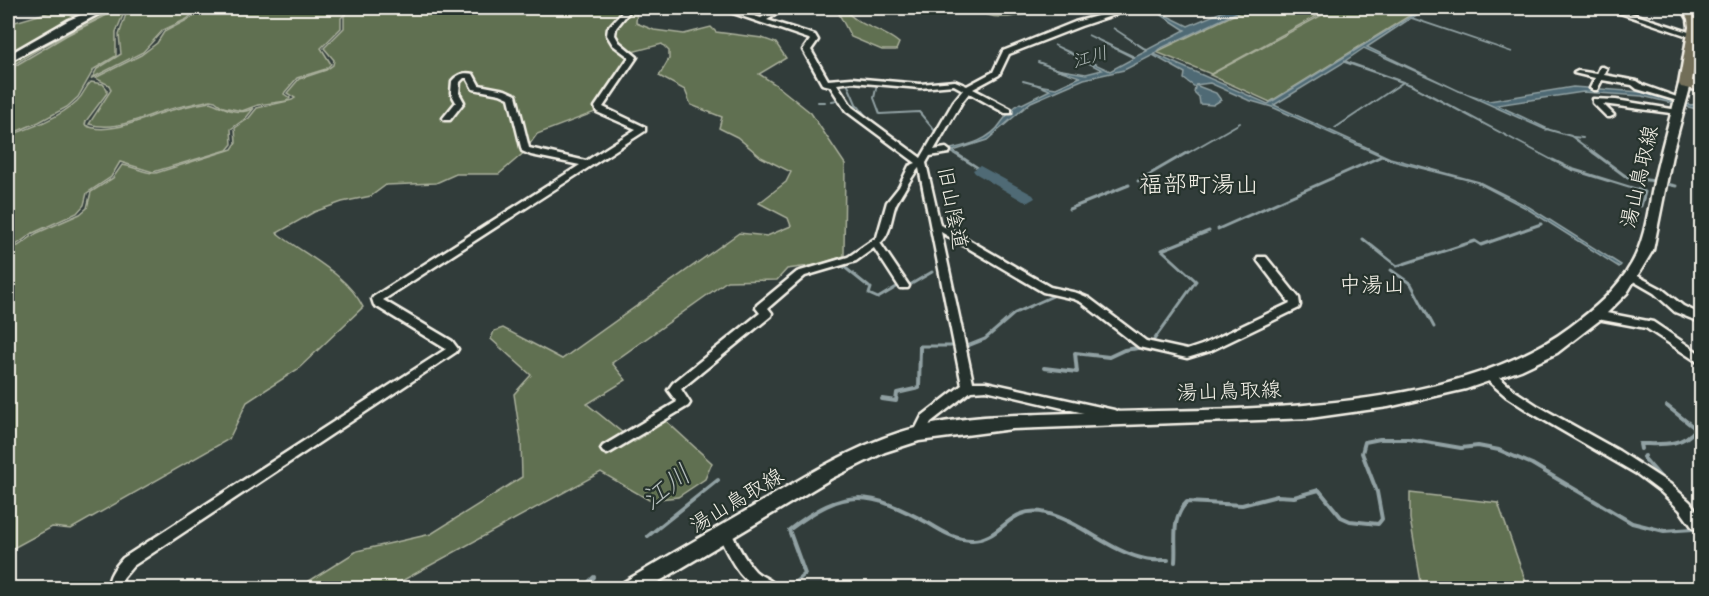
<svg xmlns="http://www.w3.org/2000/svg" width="1709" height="596" font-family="Mynerve,'Klee One',sans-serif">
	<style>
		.green { fill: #606f51; stroke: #aab09c; stroke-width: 1.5 }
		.water { fill: #4f6b75; stroke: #91a1a3; stroke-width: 1.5 }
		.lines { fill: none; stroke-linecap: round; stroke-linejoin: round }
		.stream-far2 { stroke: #91a1a3; stroke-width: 2 }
		.stream-far1 { stroke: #91a1a3; stroke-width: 3 }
		.stream { stroke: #91a1a3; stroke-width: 4 }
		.river { fill: #4f6b75; fill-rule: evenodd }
		.street-casing { stroke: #f4f1e8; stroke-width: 5 }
		.secondary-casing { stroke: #f4f1e8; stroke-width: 5 }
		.primary-casing { stroke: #f4f1e8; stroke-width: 5 }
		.highway-casing { stroke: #f4f1e8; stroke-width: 4 }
		.street { fill: #26332d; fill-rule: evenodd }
		.secondary { fill: #26332d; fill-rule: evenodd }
		.primary { fill: #726e59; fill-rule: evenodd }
		.highway { fill: #726e59; fill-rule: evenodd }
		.labels { text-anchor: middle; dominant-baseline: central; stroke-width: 4.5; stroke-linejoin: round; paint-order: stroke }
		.far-water-label { font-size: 18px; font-style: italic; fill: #b2bbba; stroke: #26332d }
		.street-label { font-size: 21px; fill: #f4f1e8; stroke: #26332d }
		.neighbourhood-label { font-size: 22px; fill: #f4f1e8; stroke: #26332d }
		.quarter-label { font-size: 24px; fill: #f4f1e8; stroke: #26332d }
		.near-water-label { font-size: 27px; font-style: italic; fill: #b2bbba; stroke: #26332d }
	</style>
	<rect width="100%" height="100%" fill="#313c3a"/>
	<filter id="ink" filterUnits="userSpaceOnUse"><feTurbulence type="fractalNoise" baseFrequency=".0167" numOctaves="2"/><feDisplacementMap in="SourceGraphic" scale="12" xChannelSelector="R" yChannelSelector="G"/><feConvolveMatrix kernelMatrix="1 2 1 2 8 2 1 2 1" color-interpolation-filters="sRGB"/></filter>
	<g filter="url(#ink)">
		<g class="green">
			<polygon points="63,8 100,8 8,57 8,24"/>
			<polygon points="110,8 119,8 44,46 8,68 8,61 76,23"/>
			<polygon points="121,8 126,8 116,32 116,56 94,69 78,97 67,107 39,122 8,135 8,70 67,35"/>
			<polygon points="128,8 150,8 155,10 165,8 199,8 187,19 163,30 143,52 92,78 97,69 121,54 119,35"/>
			<path d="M 202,8 L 350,8 L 341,18 L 341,28 L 321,48 L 331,64 L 326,69 L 297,78 L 285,92 L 284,94 L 290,98 L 287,101 L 258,105 L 242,111 L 223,107 L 215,101 L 210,100 C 195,104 179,106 163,111 C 140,118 114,132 89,124 L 111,90 L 109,85 L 95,78 L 141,55 L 157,43 L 164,32 L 191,18 Z"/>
			<path d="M 353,8 L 626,8 L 612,26 L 608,35 L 613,44 L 631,56 L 596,108 L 598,111 L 537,134 L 527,148 L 514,97 C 498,86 483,95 474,76 L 465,75 L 456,78 L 452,93 L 458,100 L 458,104 L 442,119 L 448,120 L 462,104 L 463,99 L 457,93 L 458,80 L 467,77 L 479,89 L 506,95 L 510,98 L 523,147 L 526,151 L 499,174 L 456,174 L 436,183 L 386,185 L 371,196 L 342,202 L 314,212 L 277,233 C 306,256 346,273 363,307 L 298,369 L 247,402 L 229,439 L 71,529 L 52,527 L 8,551 L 8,248 L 18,246 L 37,233 L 80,214 L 87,208 L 91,192 L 113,178 L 122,165 C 134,166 144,174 156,173 L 232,149 L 236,143 L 235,128 L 249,118 L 257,108 L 292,100 L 295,98 L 287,93 L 299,79 L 326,70 L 333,65 L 334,60 L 324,48 L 344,28 L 344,16 Z"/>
			<polygon points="637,8 636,23 654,30 684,34 711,27 716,32 762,38 776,43 786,58 759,74 775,84 811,113 845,164 844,256 817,265 787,269 777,280 727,281 612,363 626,380 587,404 634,442 666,421 712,463 705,479 678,497 649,500 601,472 389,588 298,588 357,551 431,534 522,477 521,441 514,394 531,375 491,339 494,331 503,328 562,359 739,233 767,236 791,226 788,218 759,203 786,182 791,172 761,157 737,137 719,128 722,117 691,105 685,90 659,76 669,59 669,51 662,44 632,52 614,39 614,29 628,12"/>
			<path d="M 825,8 L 844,8 C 857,27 882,28 899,43 L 896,50 L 882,50 L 851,37 L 838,12 Z"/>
			<path d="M 974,8 L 1053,8 C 1029,14 993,25 974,8 Z"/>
			<polygon points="1248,8 1331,8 1211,74 1156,52"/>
			<polygon points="1335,8 1422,8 1270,102 1210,75"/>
			<path d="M 91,82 L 103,84 L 107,89 L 107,93 L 86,121 L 85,125 C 107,137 146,117 168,111 C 182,107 196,104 210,102 C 225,107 237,117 254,108 L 246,118 L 231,129 L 232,144 L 227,150 L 153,172 L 120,162 L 111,177 L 87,193 L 84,205 L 77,213 L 33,233 L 16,245 L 8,246 L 8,136 C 31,128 59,118 77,101 C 84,95 84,88 91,82 Z"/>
			<polygon points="1410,493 1498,503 1528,588 1419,588 1421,582 1410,519"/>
		</g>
		<path class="water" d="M 1151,8 L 1188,26 L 1224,11 L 1218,8 L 1226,10 L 1246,8 L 1159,49 L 1154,54 L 1268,104 L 1424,8 L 1427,8 L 1412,18 L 1512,52 L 1411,18 L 1367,47 L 1459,91 L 1489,101 L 1573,87 L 1641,92 L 1691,105 L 1701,103 L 1701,110 L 1642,96 L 1583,92 L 1497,105 L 1548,129 L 1546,130 L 1364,48 L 1345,61 L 1412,85 L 1554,161 L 1410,85 L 1344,62 L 1274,105 L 1390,158 L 1479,182 L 1529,207 L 1621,265 L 1619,267 L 1526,208 L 1476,182 L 1393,161 L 1272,107 L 1248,100 L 1210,83 L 1195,85 L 1216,93 L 1221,100 L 1213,105 L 1200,104 L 1199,97 L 1194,92 L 1195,87 L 1184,79 L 1185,73 L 1153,55 L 1124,70 L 1084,79 L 1031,102 L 987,140 L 953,151 L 999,181 L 951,152 L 951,149 C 969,145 990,140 1001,123 C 1007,115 1011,109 1020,103 L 1022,104 L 1050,90 L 1037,85 L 1056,88 L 1080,77 L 1056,69 L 1086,74 L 1102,70 L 1054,45 L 1110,71 L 1134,58 L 1088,35 L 1135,57 L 1147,51 L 1113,28 L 1147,50 L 1185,30 Z"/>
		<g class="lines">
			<g class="stream-far2">
				<polyline points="1614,8 1635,14"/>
				<polyline points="1642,16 1649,18"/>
				<polyline points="1038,62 1059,70"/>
				<polyline points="1023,81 1042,86"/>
				<polyline points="847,83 857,106"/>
				<polyline points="877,84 874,98 880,114 919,112 935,131"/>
				<polyline points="832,101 838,100 841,103"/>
				<polyline points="818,102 825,102"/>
				<polyline points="850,105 859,107 870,121"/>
				<polyline points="1335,128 1402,83"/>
				<polyline points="1543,128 1571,136 1595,154"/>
				<polyline points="1573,137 1583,138"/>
				<polyline points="912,152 915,154"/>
				<polyline points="1186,154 1240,123"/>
			</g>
			<g class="stream-far1">
				<polyline points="913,152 919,156"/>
				<polyline points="1593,152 1628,178 1656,181"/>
				<polyline points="1553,160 1571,169 1645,192 1641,206"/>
				<polyline points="1138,181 1188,152"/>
				<polyline points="1662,183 1676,186"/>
				<polyline points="1069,209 1129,185"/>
				<polyline points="1218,229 1382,156"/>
				<polyline points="1363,239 1397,266 1475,241 1481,245 1541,224"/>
				<polyline points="1391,270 1411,284 1434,327"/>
				<polyline points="821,271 843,266 869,287"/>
				<polyline points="871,288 869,294 878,298 900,285 903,289 932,272"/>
				<polyline points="1151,344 1196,281 1162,250 1209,231"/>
				<polyline points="965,347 985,339 1015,313 1053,296"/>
				<polyline points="920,349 920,346 952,346"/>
				<polyline points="1133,349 1146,347"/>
			</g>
			<g class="stream">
				<polyline points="1044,368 1077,372 1075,353 1109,357 1124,350 1144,347"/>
				<polyline points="882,399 896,401 897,393 919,388 920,347"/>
				<path d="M 1641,449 L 1640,444 C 1661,444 1682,447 1696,429 L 1667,406"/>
				<polyline points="1645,456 1643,457 1663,480"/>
				<polyline points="648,536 718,480"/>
				<path d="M 1175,562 C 1177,540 1170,519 1187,502 L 1242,505 L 1277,496 L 1294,497 L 1319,490 L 1341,517 L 1350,521 L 1378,524 L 1382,519 L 1377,492 L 1362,453 L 1365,442 L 1380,439 L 1408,439 L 1461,448 L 1478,446 L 1499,450 L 1532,464 L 1632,523 L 1664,531 L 1693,529"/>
				<path d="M 793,584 L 805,574 L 789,530 C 846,486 869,491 930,524 C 943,532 956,540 972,540 C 1003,540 1008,504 1046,513 C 1081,522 1111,552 1145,559 C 1152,561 1161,560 1168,560"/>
				<polyline points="583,588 594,577"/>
				<polyline points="727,588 744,583 754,585"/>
			</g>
			<polygon class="river" points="980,166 1033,195 1035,198 1028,202 1023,201 975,173 973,170"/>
			<defs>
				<g id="street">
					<path d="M 626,8 L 632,8 L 616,28 L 615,35 L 619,42 L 637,57 L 603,107 L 645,127 L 645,131 L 383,300 L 452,341 L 458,349 L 456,352 L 133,566 L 123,578 L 122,588 L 108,588 C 108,576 115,567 123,558 L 446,349 L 374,305 L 372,299 L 373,297 L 580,165 L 531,155 L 522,151 L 509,98 L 500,94 L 473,89 L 467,78 L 464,78 L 460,82 L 459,93 L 464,102 L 450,120 L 444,120 L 443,118 L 456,102 L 451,93 L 452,81 C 458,74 464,72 473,74 L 479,85 L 505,90 L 516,95 L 529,148 L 586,161 L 636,129 L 597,112 L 595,107 L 629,57 L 613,45 L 607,35 L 608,28 Z"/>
					<path d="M 718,8 L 727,8 L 761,18 L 779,8 L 786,8 L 767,20 L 815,35 L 818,40 L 811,50 L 828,80 L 852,78 L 920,84 L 955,81 L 967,86 L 993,72 L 1003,51 L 1075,22 L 1116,11 L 1119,8 L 1125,8 L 1120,13 L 1081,26 L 1009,54 L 999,75 L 973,89 L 1011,109 L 1011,113 L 1005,113 L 969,93 L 962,102 L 934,150 L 946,148 L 950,151 L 949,153 L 930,156 L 926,163 L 940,225 L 950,229 L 1050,287 L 1077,293 L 1089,298 L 1146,341 L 1187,350 L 1202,345 L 1290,303 L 1258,261 L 1257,259 L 1258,257 L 1266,257 L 1299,298 L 1300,305 L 1299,308 L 1210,351 L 1187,358 L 1139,347 L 1081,302 L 1074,299 L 1043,292 L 941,232 L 973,382 L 986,382 L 1114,410 L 1118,412 L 1120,415 L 1118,418 L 1114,420 L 986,390 L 971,391 L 931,422 L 923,437 L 919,439 L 915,437 L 913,434 L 922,416 L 962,385 L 919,168 C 916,170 898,200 896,204 C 891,216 891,235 880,243 L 909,286 L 908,288 L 900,288 L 874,248 L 856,261 L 805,276 L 768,308 L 772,313 L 771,316 L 681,389 L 690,403 L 688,406 L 611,452 L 607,454 L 603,452 L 601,449 L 603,446 L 677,402 L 668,390 L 673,383 L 760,313 L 756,308 L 757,305 L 797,272 L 848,257 L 877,237 L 887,202 L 899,187 L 909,166 L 916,163 L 846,111 L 830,86 L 822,84 L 803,50 L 810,40 L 809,39 ZM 852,82 L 920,88 L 954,85 L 963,90 L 954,101 L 921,158 L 852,107 L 837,84 Z"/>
					<polygon points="1605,8 1614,8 1698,35 1691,37"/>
					<polygon points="1600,67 1603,67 1607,69 1604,75 1637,81 1643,85 1685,100 1681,102 1637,89 1632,85 1602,80 1597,90 1594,90 1590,88 1595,78 1574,73 1578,71 1597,74"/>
					<polygon points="1593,99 1616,100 1678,110 1682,112 1678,114 1603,104 1614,115 1610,117 1607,117 1593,103"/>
					<polygon points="1632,273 1662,289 1683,306 1702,315 1702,323 1675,312 1654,293 1628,278 1627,276 1628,274"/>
					<polygon points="1596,311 1653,322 1702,355 1702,365 1646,328 1592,318 1591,315"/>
					<polygon points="1489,371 1493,372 1515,391 1538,406 1619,451 1670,484 1690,502 1702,518 1702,528 1698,530 1693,528 1680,510 1661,492 1637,474 1530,412 1507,397 1485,378 1483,375 1485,372"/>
					<path d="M 725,528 L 730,530 C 737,544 744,559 755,571 C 762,578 773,579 777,588 C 771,588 763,590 758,588 C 739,580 726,551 718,534 L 720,530 Z"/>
				</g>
				<g id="secondary">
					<polygon points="98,8 110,8 8,62 8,55 69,20"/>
					<path d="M 1685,81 L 1691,84 L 1673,150 L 1653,250 L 1627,293 L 1601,319 L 1557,353 L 1521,370 L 1466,389 L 1388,407 L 1310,418 L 1012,429 L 919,441 L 885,452 L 832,478 L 648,588 L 621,588 L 624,582 C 670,555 716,528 763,501 C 812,472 862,441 919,427 C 968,415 1021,415 1072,413 C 1221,408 1446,419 1570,327 C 1594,309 1617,290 1632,263 C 1646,238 1649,205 1655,177 C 1662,146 1671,115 1679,84 Z"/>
				</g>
				<polygon id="primary" points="1682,8 1692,8 1700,19 1701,27 1692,81 1702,83 1702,91 1681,87 1679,84 1689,27 1688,19"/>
				<polygon id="highway" points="1692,8 1702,8 1702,20 1697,19"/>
			</defs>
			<use href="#street" class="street-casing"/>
			<use href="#secondary" class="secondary-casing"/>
			<use href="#primary" class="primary-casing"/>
			<use href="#highway" class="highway-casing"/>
			<use href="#street" class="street"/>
			<use href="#secondary" class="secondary"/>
			<use href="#primary" class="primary"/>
			<use href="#highway" class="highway"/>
		</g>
	</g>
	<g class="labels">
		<g class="far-water-label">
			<text transform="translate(1090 58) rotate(-16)">江川</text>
		</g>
		<g class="street-label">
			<text transform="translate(1640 177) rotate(-77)">湯山鳥取線</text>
			<text transform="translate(952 208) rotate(79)">旧山陰道</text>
			<text transform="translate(1229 392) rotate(-2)">湯山鳥取線</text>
			<text transform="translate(737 501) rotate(-31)">湯山鳥取線</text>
		</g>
		<g class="neighbourhood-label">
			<text x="1372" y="286">中湯山</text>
		</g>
		<g class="quarter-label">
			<text x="1199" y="185">福部町湯山</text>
		</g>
		<g class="near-water-label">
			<text transform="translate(667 488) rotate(-38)">江川</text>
		</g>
	</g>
	<rect width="1709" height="596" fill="none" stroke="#26332d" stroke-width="30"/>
	<rect x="15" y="15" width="1679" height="566" fill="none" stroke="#f4f1e8" stroke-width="2" filter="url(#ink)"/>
</svg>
